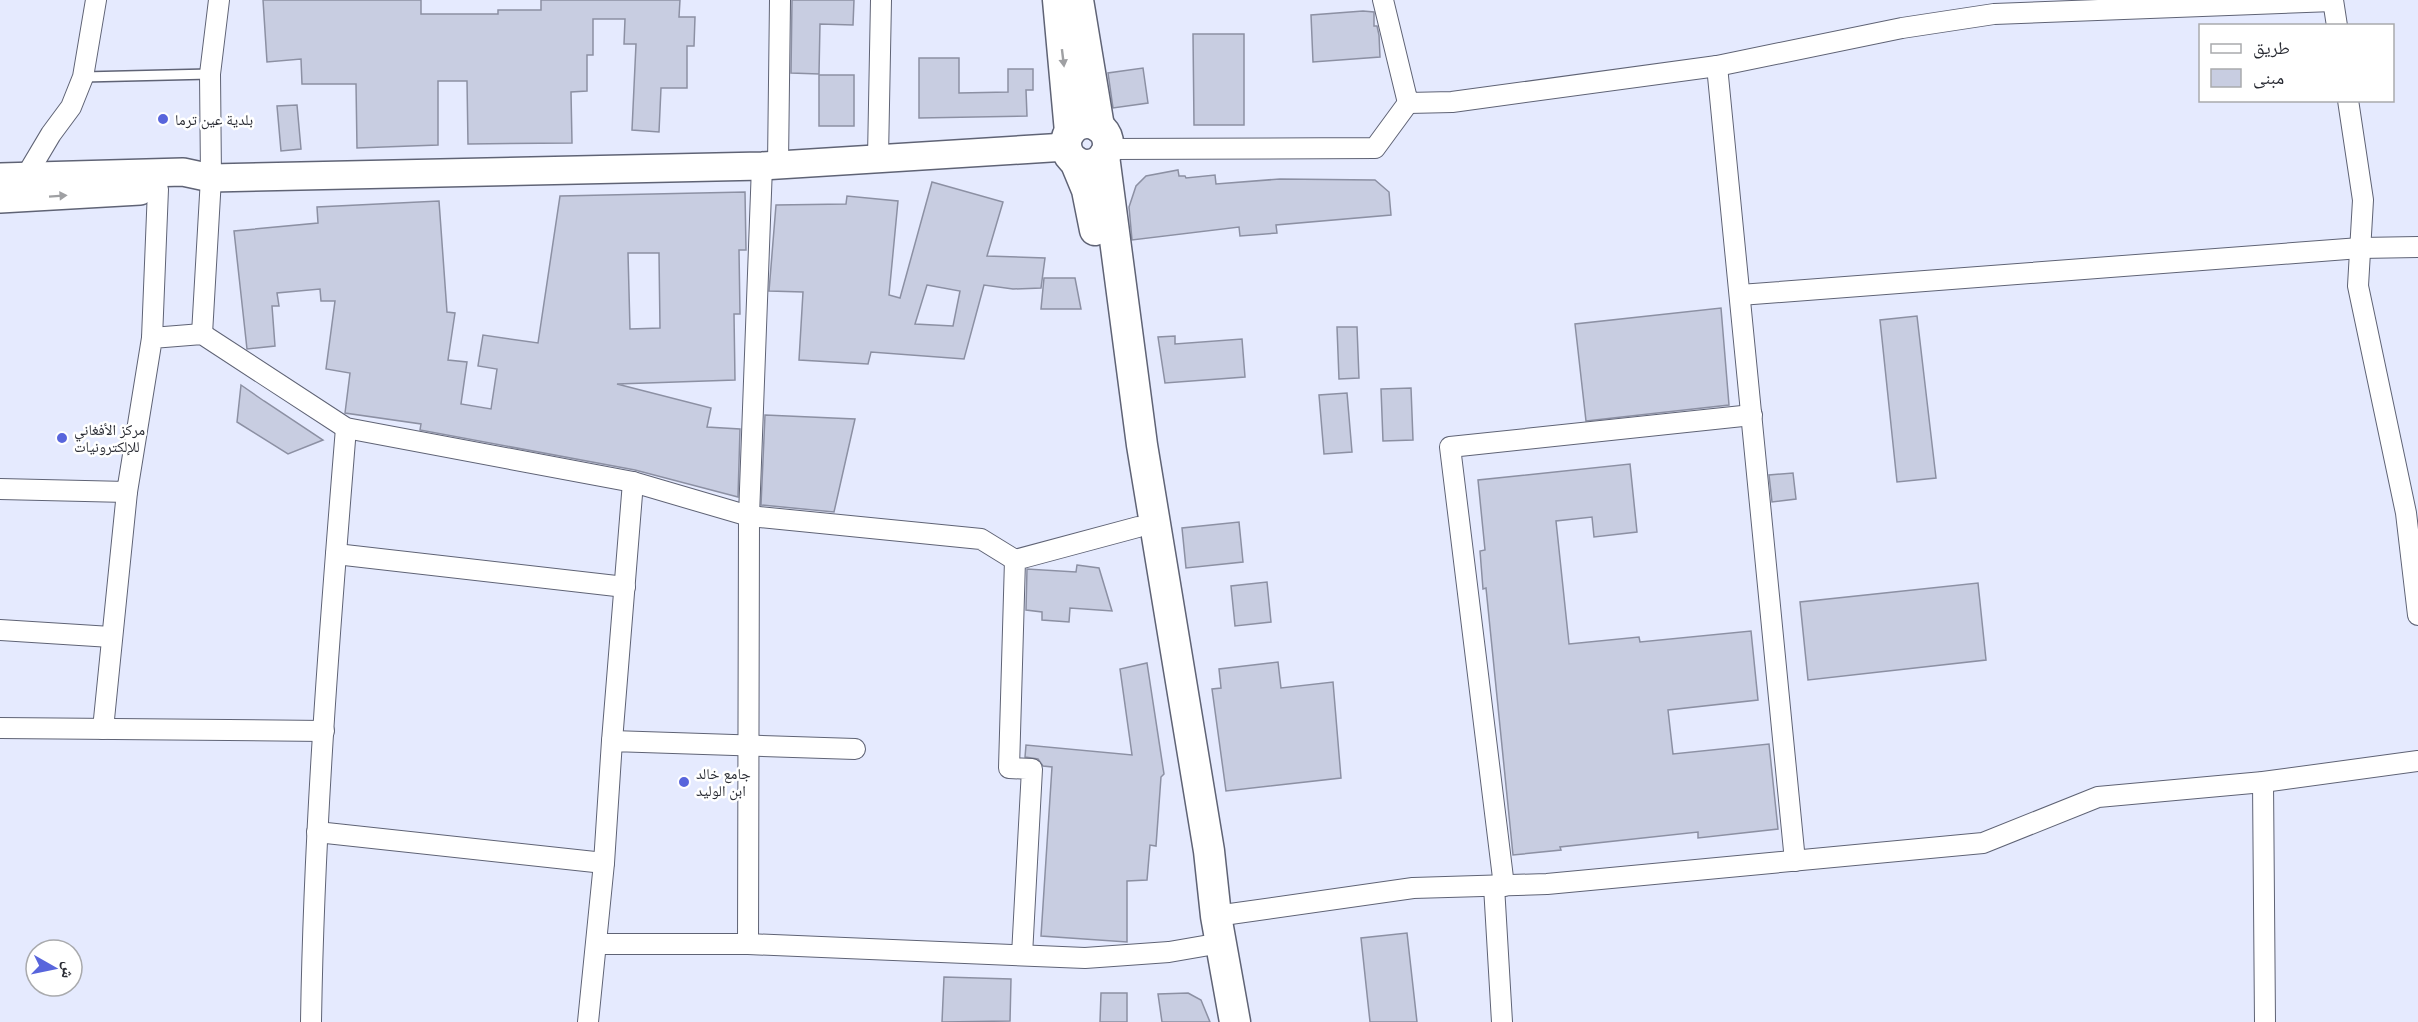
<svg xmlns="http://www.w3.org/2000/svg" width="2418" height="1022" font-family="Lato,'Noto Naskh Arabic',sans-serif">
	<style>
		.building { fill: #c8cde1; stroke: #8c90a3; stroke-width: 1.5; fill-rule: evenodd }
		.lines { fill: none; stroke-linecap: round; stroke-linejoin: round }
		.lane-casing { stroke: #5f6375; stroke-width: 12 }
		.street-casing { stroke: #5f6375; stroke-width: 22 }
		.secondary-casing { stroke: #5f6375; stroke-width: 30 }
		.primary-casing { stroke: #5f6375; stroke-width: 33 }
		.lane { stroke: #fff; stroke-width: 9 }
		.street { stroke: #fff; stroke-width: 20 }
		.secondary { stroke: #fff; stroke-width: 27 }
		.primary { stroke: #fff; stroke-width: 30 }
		.oneway { fill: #9fa0a3 }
		.poi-dot { fill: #5865dc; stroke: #fff; stroke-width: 2 }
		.labels { text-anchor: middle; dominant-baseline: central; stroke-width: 5; stroke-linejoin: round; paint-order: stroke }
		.poi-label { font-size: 15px; fill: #292b33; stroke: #fff; text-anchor: start }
	</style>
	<rect width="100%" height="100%" fill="#e5eafe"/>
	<g class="building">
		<polygon points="263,0 421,0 421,14 498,14 498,10 541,10 541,0 680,0 679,17 695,17 694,46 687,46 687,88 661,88 659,132 632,130 636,44 624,44 625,19 593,19 593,55 587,55 587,91 571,92 572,143 468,144 467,81 438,81 438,145 357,148 356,84 302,84 301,59 267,62"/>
		<polygon points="792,0 854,0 853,25 820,24 819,74 791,73"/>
		<polygon points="1363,11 1374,12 1374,26 1377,26 1379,35 1380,57 1313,62 1311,15"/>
		<polygon points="1193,34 1244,34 1244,125 1194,125"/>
		<polygon points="919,58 959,58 959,93 1008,92 1008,69 1033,69 1033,90 1026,90 1027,116 919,118"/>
		<polygon points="1143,68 1148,103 1113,108 1108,73"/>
		<rect x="819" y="75" width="35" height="51"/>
		<polygon points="297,105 301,149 281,151 277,106"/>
		<polygon points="1178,170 1179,176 1185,176 1186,178 1215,175 1216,184 1280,179 1375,180 1389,192 1391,215 1276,225 1277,233 1240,236 1239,227 1132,240 1129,207 1136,186 1146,176"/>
		<path d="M 932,182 L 1003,202 L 987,256 L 1045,258 L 1041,288 L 1013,289 L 984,285 L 964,359 L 871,352 L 868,364 L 799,360 L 803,292 L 769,291 L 776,205 L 846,204 L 847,196 L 898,201 L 889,295 L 900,298 ZM 927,285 L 960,291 L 953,326 L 915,324 Z"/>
		<path d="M 745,192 L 746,250 L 739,250 L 740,314 L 734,314 L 735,380 L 617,384 L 711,408 L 707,427 L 740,429 L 738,497 L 635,470 L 420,430 L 421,424 L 345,413 L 350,373 L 326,369 L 335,301 L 321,301 L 320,289 L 277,293 L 279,306 L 272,306 L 275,346 L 247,349 L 234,231 L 318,223 L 317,207 L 439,201 L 447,312 L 455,313 L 448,360 L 467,362 L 461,404 L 491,409 L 497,369 L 478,366 L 483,335 L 538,343 L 560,196 ZM 628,253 L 659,253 L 660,328 L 630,329 Z"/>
		<polygon points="1044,278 1075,278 1081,309 1041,309"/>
		<polygon points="1721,308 1729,405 1586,421 1575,324"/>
		<polygon points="1917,316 1936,478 1897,482 1880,320"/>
		<polygon points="1337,327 1357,327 1359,378 1339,379"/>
		<polygon points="1175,336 1175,344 1242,339 1245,377 1165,383 1158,337"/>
		<polygon points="241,385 264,401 323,440 288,454 237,422"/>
		<polygon points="1411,388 1413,440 1383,441 1381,389"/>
		<polygon points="1347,393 1352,452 1324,454 1319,395"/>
		<polygon points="765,415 855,419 834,512 761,505"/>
		<polygon points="1630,464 1637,532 1594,537 1592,517 1556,521 1569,644 1639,637 1640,642 1751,631 1758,700 1668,710 1673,754 1769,744 1778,829 1698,838 1698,832 1560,847 1561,850 1513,855 1486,588 1483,589 1480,551 1485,550 1478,480"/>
		<polygon points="1793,473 1796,499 1772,502 1769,475"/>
		<polygon points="1239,522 1243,562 1186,568 1182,528"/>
		<polygon points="1077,565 1099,568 1112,611 1070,608 1069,622 1042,620 1042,612 1026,610 1027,569 1076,572"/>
		<polygon points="1267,582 1271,622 1235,626 1231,586"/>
		<polygon points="1978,583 1986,660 1808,680 1800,602"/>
		<polygon points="1278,662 1281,688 1333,682 1341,778 1226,791 1212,689 1221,688 1219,669"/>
		<polygon points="1147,663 1164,774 1161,777 1156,846 1150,845 1147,880 1127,881 1127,942 1041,936 1052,767 1043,766 1038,759 1025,757 1026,745 1132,755 1120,669"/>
		<polygon points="1407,933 1417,1022 1370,1022 1361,938"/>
		<polygon points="944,977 1011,979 1010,1021 942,1022"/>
		<polygon points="1101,993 1127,993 1127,1022 1100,1022"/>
		<polygon points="1188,993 1201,1000 1210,1022 1162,1022 1158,994"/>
	</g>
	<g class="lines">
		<defs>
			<polyline id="lane" points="83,77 210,74"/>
			<g id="street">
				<polyline points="1383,0 1408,103 1452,102 1717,66 1902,28 1994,14 2333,1"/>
				<polyline points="2333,0 2337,26"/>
				<polyline points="1717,66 1795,861"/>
				<polyline points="2348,100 2363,200 2358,286 2406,513 2418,615"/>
				<polyline points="1107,149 1375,148 1408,103"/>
				<polyline points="878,157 881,0"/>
				<polyline points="778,164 780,0"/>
				<polyline points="26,176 51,134 71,107 83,77 96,0"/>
				<polyline points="1740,295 2360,248 2418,247"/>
				<polyline points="202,334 211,178 210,74 219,0"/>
				<polyline points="152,338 158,189"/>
				<polyline points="0,489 127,492 152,338 202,334 346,428 633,482 749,516 981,539 1015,560"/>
				<polyline points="336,554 625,587"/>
				<polyline points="0,630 111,637"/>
				<polyline points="0,728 324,731"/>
				<polyline points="103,729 127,492"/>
				<polyline points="612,741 633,482"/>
				<polyline points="2263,782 2265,1022"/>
				<polyline points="317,832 604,863"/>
				<polyline points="1494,886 1502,1022"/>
				<polyline points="1504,886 1450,447 1752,415"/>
				<polyline points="1216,916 1413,888 1547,884 1983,843 2098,797 2263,782 2418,761"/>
				<polyline points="597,944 748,944 1085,958 1169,952 1221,943"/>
				<polyline points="748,944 749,516 762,166"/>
				<polyline points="1022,955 1032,769 1009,768 1015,560 1138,527"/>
				<path d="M 311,1022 C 314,824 330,625 346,428"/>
				<polyline points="588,1022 604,863 612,741 855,749"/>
			</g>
			<g id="secondary">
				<polyline points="0,177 183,172 211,178 762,166 1066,147"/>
				<polyline points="0,199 140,191"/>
			</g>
			<g id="primary">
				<polyline points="1058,0 1070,132"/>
				<polyline points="1078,0 1099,127"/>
				<circle cx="1087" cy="144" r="21"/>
				<polyline points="1104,156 1142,445 1209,851 1216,916 1235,1022"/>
				<polyline points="1075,161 1087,190 1095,230"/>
			</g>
		</defs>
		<use href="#lane" class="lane-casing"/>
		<use href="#street" class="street-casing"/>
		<use href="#secondary" class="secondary-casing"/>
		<use href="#primary" class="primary-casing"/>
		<use href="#lane" class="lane"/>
		<use href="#street" class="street"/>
		<use href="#secondary" class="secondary"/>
		<use href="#primary" class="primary"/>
	</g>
	<defs><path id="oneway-solid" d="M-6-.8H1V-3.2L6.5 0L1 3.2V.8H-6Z" transform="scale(1.5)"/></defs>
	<g class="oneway">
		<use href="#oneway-solid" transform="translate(1063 58) rotate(83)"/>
		<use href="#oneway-solid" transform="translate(58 196) rotate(-4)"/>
	</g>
	<g class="poi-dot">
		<circle cx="163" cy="119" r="6"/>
		<circle cx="62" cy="438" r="6"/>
		<circle cx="684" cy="782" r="6"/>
	</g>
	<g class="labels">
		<g class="poi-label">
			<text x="175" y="119">بلدية عين ترما</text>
			<text x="74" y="429">مركز الأفغاني<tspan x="74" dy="17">للإلكترونيات</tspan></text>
			<text x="696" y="773">جامع خالد<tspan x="696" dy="17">ابن الوليد</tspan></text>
		</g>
	</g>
	<rect x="2199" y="24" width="195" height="78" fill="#ffffff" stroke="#a9aaad" stroke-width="1.5"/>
	<rect x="2211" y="44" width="30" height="9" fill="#ffffff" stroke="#a9aaad" stroke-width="1.5"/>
	<text x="2253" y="54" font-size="18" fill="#292b33">طريق</text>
	<rect x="2211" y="69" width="30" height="18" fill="#c8cde1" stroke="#a9aaad" stroke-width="1.5"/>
	<text x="2253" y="84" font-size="18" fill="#292b33">مبنى</text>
	<g transform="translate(54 968) rotate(99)"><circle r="28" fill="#ffffff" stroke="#a9aaad" stroke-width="1.5"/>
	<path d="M0-4.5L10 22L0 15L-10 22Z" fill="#5865dc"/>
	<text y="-9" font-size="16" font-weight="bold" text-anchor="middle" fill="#292b33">ش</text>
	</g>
</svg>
